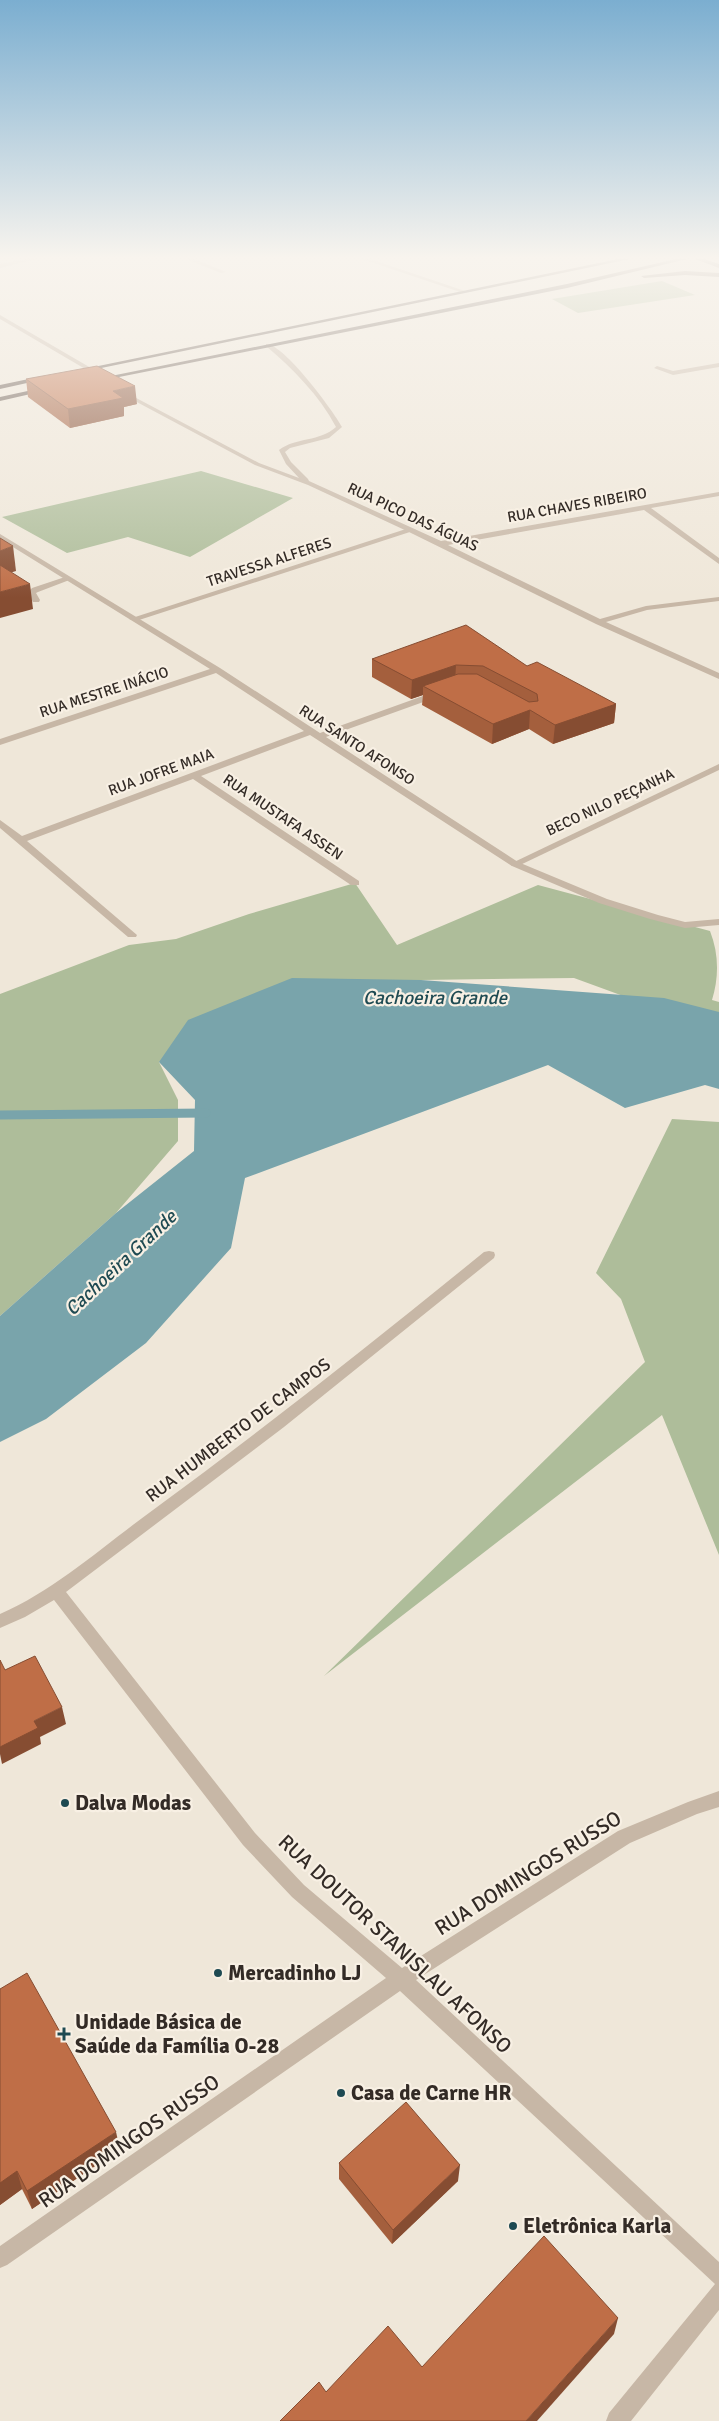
<svg xmlns="http://www.w3.org/2000/svg" width="719" height="2421" font-family="Signika,sans-serif">
	<style>
		.green { fill: #aebd9a }
		.water { fill: #79a4ab }
		.lines { fill: none; stroke-linecap: round; stroke-linejoin: round }
		.stream { stroke: #79a4ab; stroke-width: 9 }
		.service { fill: #c7b7a6; fill-rule: evenodd }
		.minor { fill: #c7b7a6; fill-rule: evenodd }
		.trunk { fill: #64554b; fill-rule: evenodd }
		.wall { fill: #a45f3d }
		.shaded-wall { fill: #864d32 }
		.building { fill: #bf6e47; stroke: #864d32 }
		.poi-dot { fill: #1e4a52; stroke: #f8f0e4; stroke-width: 2 }
		.labels { text-anchor: middle; dominant-baseline: central; stroke-width: 4.5; stroke-linejoin: round; paint-order: stroke }
		.far-street-label { font-size: 15px; fill: #332b26; stroke: #f8f0e4 }
		.street-label { font-size: 18px; fill: #332b26; stroke: #f8f0e4 }
		.water-label { font-size: 19px; font-style: italic; fill: #1e4a52; stroke: #f8f0e4 }
		.near-poi-label { font-size: 21px; font-weight: bold; fill: #332b26; stroke: #f8f0e4; text-anchor: start }
		.near-street-label { font-size: 21px; fill: #332b26; stroke: #f8f0e4 }
	</style>
	<rect width="100%" height="100%" fill="#efe7d9"/>
	<g class="green">
		<polygon points="662,281 695,295 578,313 552,299"/>
		<polygon points="201,471 293,498 190,557 128,537 67,553 2,517"/>
		<path d="M 355,883 L 397,945 L 538,885 L 710,931 C 719,954 719,977 712,1000 L 719,1002 L 719,1031 L 574,978 L 421,980 L 159,1062 L 178,1100 L 178,1141 L 116,1213 L 0,1316 L 0,994 L 129,945 L 176,939 L 249,914 Z"/>
		<polygon points="672,1119 719,1122 719,1555 662,1415 324,1676 645,1362 621,1299 596,1273"/>
	</g>
	<polygon class="water" points="292,978 421,980 664,998 719,1012 719,1089 705,1085 625,1108 548,1065 245,1178 231,1248 146,1343 46,1419 0,1442 0,1316 116,1213 194,1151 195,1100 159,1062 188,1020"/>
	<g class="lines">
		<polyline class="stream" points="0,1115 206,1113"/>
		<g class="service">
			<polygon points="719,363 719,367 673,375 654,368 657,366 673,371"/>
			<polygon points="409,528 416,530 136,621 129,619"/>
			<polygon points="65,577 72,579 38,592 36,593 40,600 39,602 33,602 28,593 32,588"/>
			<polygon points="719,764 719,770 518,866 512,866 510,864"/>
		</g>
		<g class="minor">
			<polygon points="25,259 36,259 0,268 0,264"/>
			<polygon points="186,259 194,259 226,272 221,273"/>
			<polygon points="362,259 370,259 465,291 460,292"/>
			<polygon points="0,315 91,368 92,369 87,370 0,319"/>
			<path d="M 266,344 C 283,343 333,410 342,427 L 329,438 L 290,448 L 285,452 L 291,462 L 308,479 L 309,481 L 441,541 L 719,492 L 719,496 L 651,508 L 719,558 L 719,564 L 644,510 L 448,545 L 600,619 L 646,606 L 719,597 L 719,601 L 647,610 L 606,622 L 719,673 L 719,679 L 596,624 L 409,532 L 308,485 L 255,465 L 118,392 L 123,391 L 259,463 L 299,478 L 286,464 L 279,450 C 296,437 320,442 336,427 C 319,395 293,369 266,346 Z"/>
			<polygon points="0,534 220,668 320,733 434,692 440,692 440,696 326,737 518,862 607,899 658,915 685,922 719,919 719,925 685,928 650,919 599,903 512,866 310,735 201,776 359,881 359,885 351,885 193,779 27,841 137,935 136,937 128,937 0,828 0,820 22,836 304,731 216,673 0,745 0,739 210,669 0,539"/>
			<path d="M 489,1251 L 494,1252 L 495,1255 L 494,1258 L 284,1427 L 66,1592 L 255,1833 L 304,1885 L 402,1968 L 618,1831 L 688,1802 L 719,1791 L 719,1807 L 697,1814 L 630,1843 L 416,1980 L 719,2262 L 719,2310 L 631,2421 L 606,2421 L 609,2413 L 715,2284 L 400,1991 L 7,2265 L 0,2268 L 0,2246 L 386,1978 L 292,1897 L 243,1845 L 54,1600 L 25,1617 L 0,1628 L 0,1614 C 57,1589 103,1546 153,1510 C 266,1427 376,1340 484,1252 Z"/>
		</g>
		<g class="trunk">
			<polygon points="618,259 630,259 82,372 79,370"/>
			<polygon points="676,259 687,259 567,288 99,381 96,379 567,284"/>
			<polygon points="695,259 704,259 719,264 719,268"/>
			<polygon points="685,271 719,273 719,277 685,275 644,278 641,276"/>
			<polygon points="43,376 45,379 0,389 0,385"/>
			<polygon points="46,387 48,390 0,401 0,397"/>
		</g>
	</g>
	<g class="wall">
		<polygon points="26,379 137,404 124,407 124,416 70,428 28,397"/>
		<polygon points="372,659 527,666 616,704 614,723 553,744 529,729 492,744 422,705 423,695 411,699 372,677"/>
		<polygon points="0,1989 120,2149 32,2209 22,2189 0,2205"/>
		<polygon points="339,2163 458,2181 392,2244 339,2179"/>
	</g>
	<g class="shaded-wall">
		<polygon points="135,386 137,404 124,407 124,416 70,428 68,409 113,391"/>
		<polygon points="13,546 16,571 0,576 0,551"/>
		<polygon points="30,584 33,609 0,618 0,592"/>
		<polygon points="456,665 455,683 423,686 423,695 411,699 412,680"/>
		<polygon points="616,704 614,723 553,744 555,725"/>
		<polygon points="530,710 529,729 492,744 493,724"/>
		<polygon points="62,1707 66,1724 40,1737 41,1744 2,1764 0,1754 0,1747 34,1721"/>
		<polygon points="116,2132 120,2149 32,2209 27,2191"/>
		<polygon points="460,2165 458,2181 392,2244 393,2230"/>
		<polygon points="17,2171 22,2189 0,2205 0,2183"/>
		<polygon points="618,2318 614,2334 537,2421 526,2421"/>
	</g>
	<g class="building">
		<polygon points="97,366 135,386 113,391 123,398 68,409 26,379"/>
		<polygon points="0,538 13,546 0,551"/>
		<polygon points="0,565 30,584 0,592"/>
		<polygon points="466,625 527,666 537,662 616,704 555,725 530,710 493,724 423,686 458,674 477,674 529,702 538,701 537,694 483,666 456,665 412,680 372,659"/>
		<polygon points="35,1656 62,1707 34,1721 38,1728 0,1747 0,1660 5,1670"/>
		<polygon points="27,1973 116,2132 27,2191 17,2171 0,2183 0,1989"/>
		<polygon points="406,2102 460,2165 393,2230 339,2163"/>
		<polygon points="544,2236 618,2318 526,2421 280,2421 319,2382 326,2392 388,2326 422,2367"/>
	</g>
	<linearGradient id="sky" x2="0" y2="1"><stop stop-color="#7baed0"/><stop offset="0.43" stop-color="#f8f4ee"/><stop offset="1" stop-color="#f8f4ee" stop-opacity="0"/></linearGradient>
	<rect width="719" height="598" fill="url(#sky)"/>
	<g class="poi-dot">
		<circle cx="65" cy="1803" r="5"/>
		<circle cx="218" cy="1973" r="5"/>
		<path d="M61.5 2026.5h5v5h5v5h-5v5h-5v-5h-5v-5h5z"/>
		<circle cx="341" cy="2093" r="5"/>
		<circle cx="513" cy="2226" r="5"/>
	</g>
	<g class="labels">
		<g class="far-street-label">
			<text transform="translate(577 505) rotate(-10)">RUA CHAVES RIBEIRO</text>
			<text transform="translate(413 517) rotate(25)">RUA PICO DAS ÁGUAS</text>
			<text transform="translate(269 562) rotate(-18)">TRAVESSA ALFERES</text>
			<text transform="translate(104 692) rotate(-18)">RUA MESTRE INÁCIO</text>
			<text transform="translate(357 745) rotate(33)">RUA SANTO AFONSO</text>
			<text transform="translate(161 772) rotate(-20)">RUA JOFRE MAIA</text>
			<text transform="translate(610 802) rotate(-25)">BECO NILO PEÇANHA</text>
			<text transform="translate(283 817) rotate(34)">RUA MUSTAFA ASSEN</text>
		</g>
		<g class="street-label">
			<text transform="translate(238 1430) rotate(-37)">RUA HUMBERTO DE CAMPOS</text>
		</g>
		<g class="water-label">
			<text x="435" y="998">Cachoeira Grande</text>
			<text transform="translate(121 1263) rotate(-43)">Cachoeira Grande</text>
		</g>
		<g class="near-poi-label">
			<text x="75" y="1803">Dalva Modas</text>
			<text x="228" y="1973">Mercadinho LJ</text>
			<text x="75" y="2022">Unidade Básica de<tspan x="75" dy="24">Saúde da Família O-28</tspan></text>
			<text x="351" y="2093">Casa de Carne HR</text>
			<text x="523" y="2226">Eletrônica Karla</text>
		</g>
		<g class="near-street-label">
			<text transform="translate(528 1873) rotate(-32)">RUA DOMINGOS RUSSO</text>
			<text transform="translate(395 1944) rotate(43)">RUA DOUTOR STANISLAU AFONSO</text>
			<text transform="translate(129 2141) rotate(-35)">RUA DOMINGOS RUSSO</text>
		</g>
	</g>
</svg>
